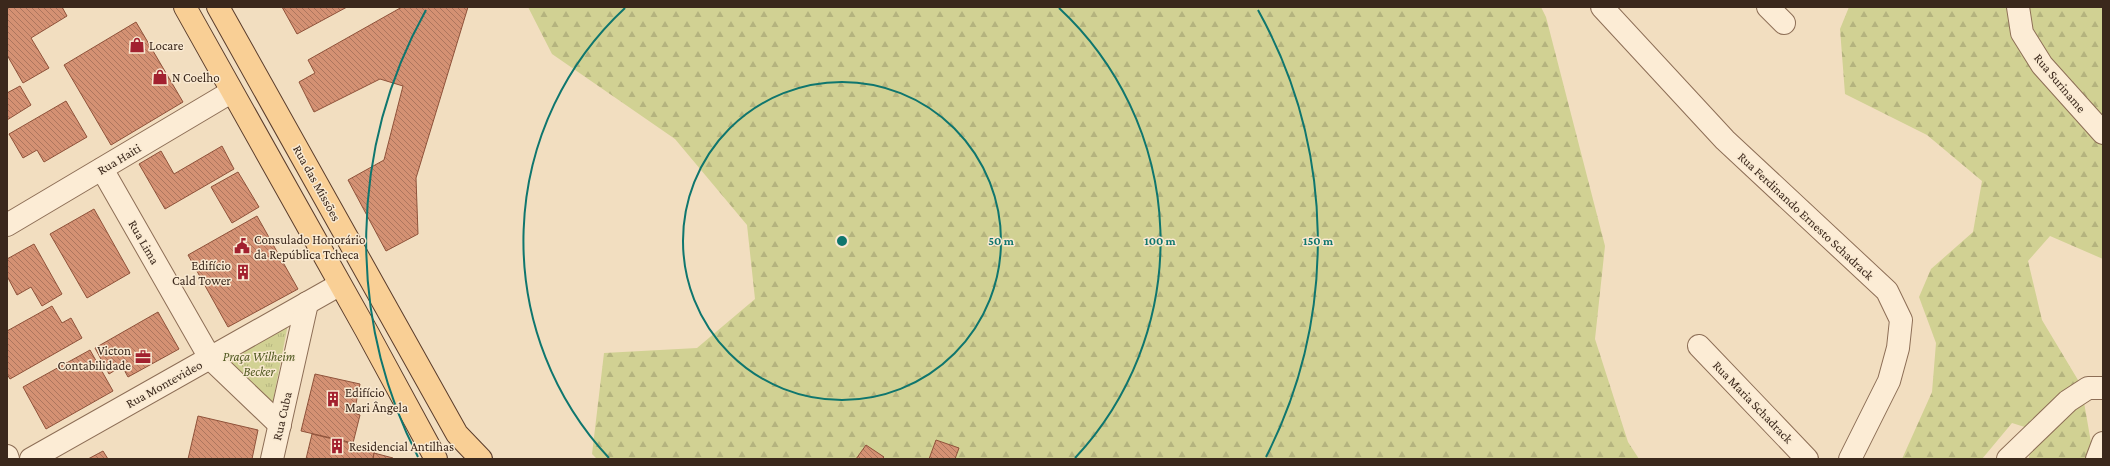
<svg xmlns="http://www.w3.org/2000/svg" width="2110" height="466" font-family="'Crimson Pro',serif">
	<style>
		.forest { fill: url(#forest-firs) }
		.park { fill: url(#park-tufts) }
		.building { fill: url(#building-back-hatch); stroke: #8f523a }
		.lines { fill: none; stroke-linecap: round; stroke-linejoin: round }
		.minor-casing { stroke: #8d6e56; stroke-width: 24 }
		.primary-casing { stroke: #5a3c2b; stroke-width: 24 }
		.minor { stroke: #fcecd5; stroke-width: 22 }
		.primary { stroke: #f9cf95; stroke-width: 22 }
		.ring { fill: none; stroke: #0f766e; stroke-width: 2 }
		.labels { text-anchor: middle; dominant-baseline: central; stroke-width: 3; stroke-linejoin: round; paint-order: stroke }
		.poi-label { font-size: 13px; fill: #3b281c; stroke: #f9e9d1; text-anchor: start }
		.street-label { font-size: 13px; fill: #3b281c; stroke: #f9e9d1 }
		.park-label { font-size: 13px; font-style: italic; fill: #515a21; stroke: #f9e9d1 }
		.centre { fill: #0f766e; stroke: #f9e9d1; stroke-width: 2 }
		.ring-label { font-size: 12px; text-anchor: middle; font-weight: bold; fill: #0f766e; stroke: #f9e9d1; stroke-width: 3; stroke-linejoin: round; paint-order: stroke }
	</style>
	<defs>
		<pattern id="forest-firs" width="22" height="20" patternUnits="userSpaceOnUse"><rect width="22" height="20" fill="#d1d193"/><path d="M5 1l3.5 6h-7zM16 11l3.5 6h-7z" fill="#b4b37e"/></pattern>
		<pattern id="park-tufts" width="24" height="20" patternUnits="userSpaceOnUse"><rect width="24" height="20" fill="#d1d193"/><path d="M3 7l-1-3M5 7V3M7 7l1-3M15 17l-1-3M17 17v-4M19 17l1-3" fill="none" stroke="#b4b37e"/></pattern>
		<pattern id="building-back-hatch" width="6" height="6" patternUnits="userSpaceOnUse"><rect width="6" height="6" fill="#d49173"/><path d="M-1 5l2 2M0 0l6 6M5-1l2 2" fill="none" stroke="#ad765e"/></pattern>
	</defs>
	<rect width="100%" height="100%" fill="#f2dec0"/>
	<g class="forest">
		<polygon points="528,7 1541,7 1546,17 1605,246 1595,339 1628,442 1639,459 597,459 592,454 604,353 697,348 755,299 747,225 675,139 552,54"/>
		<polygon points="1849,7 2103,7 2103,259 2050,236 2028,261 2042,320 2081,385 2093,454 2092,459 2029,459 2031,429 2012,423 1982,459 1902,459 1932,392 1936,343 1919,297 1931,269 1973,232 1982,181 1927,135 1845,94 1840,29"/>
	</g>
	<polygon class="park" points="288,324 272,406 223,357"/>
	<g class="building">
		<polygon points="7,7 62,7 67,16 31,38 49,68 23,83 7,55"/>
		<polygon points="282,7 347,7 297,34"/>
		<polygon points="402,7 468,7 416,178 418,234 386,251 348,180 384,160 403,86 380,79 314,112 299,82 315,73 308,60"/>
		<polygon points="136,22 183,102 111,145 64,65"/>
		<polygon points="20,86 31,105 7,120 7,93"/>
		<polygon points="66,101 87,137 44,162 37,150 23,158 9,134"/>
		<polygon points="222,146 234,169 165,209 139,164 161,151 174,174"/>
		<polygon points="238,172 259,207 232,223 211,187"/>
		<polygon points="94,209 130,273 87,298 50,234"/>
		<polygon points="257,216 298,289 228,327 188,255"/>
		<polygon points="34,244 62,294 42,306 31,287 17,295 7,276 7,259"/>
		<polygon points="52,306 62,323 71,318 82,338 10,379 7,374 7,331"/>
		<polygon points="158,312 179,349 128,377 122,366 109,374 95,348"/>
		<polygon points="90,350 113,391 46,429 23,387"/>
		<polygon points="315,374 360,384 354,413 360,415 353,443 301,431"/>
		<polygon points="198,416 258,430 252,459 188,459"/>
		<polygon points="312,434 375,449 373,459 306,459"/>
		<polygon points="936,440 959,448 955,459 929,459"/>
		<polygon points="866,445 884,457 882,459 856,459"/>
		<polygon points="103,451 108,459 88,459"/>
		<polygon points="374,453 393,458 393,459 373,459"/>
	</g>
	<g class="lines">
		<defs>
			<g id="minor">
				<polyline points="1602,7 1725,140 1887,291 1901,320 1898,348 1889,381 1850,459"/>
				<polyline points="1768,7 1784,23"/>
				<polyline points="2018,7 2022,33 2042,65 2103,133"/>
				<polyline points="102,169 210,358 280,425"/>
				<polyline points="7,225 231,92"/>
				<polyline points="1699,346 1807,459"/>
				<polyline points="7,456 8,459"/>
				<polyline points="31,459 339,285"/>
				<polyline points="272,459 307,303"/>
				<polyline points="2008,459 2068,401 2088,388 2103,388"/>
				<polyline points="2097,459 2103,443"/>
			</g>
			<g id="primary">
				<polyline points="185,7 366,330 436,459"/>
				<polyline points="218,7 457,434 481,459"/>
			</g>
		</defs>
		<use href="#minor" class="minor-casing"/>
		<use href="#primary" class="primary-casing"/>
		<use href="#minor" class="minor"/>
		<use href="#primary" class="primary"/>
	</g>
	<g class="ring">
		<circle cx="842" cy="241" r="159"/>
		<path d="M609 458A318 318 0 0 1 625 8M1059 8A318 318 0 0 1 1075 458"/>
		<path d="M418 457A476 476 0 0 1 426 10M1258 10A476 476 0 0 1 1266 457"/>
	</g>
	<defs>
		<symbol id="shop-bare" viewBox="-9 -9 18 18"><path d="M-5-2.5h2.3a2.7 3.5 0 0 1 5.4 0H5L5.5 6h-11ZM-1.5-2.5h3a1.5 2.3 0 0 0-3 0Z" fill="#a2212f" stroke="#f9e9d1" stroke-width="2.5" paint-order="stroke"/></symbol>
		<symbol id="civic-bare" viewBox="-9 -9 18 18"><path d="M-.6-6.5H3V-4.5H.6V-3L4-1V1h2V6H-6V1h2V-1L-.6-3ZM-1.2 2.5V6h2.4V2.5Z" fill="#a2212f" stroke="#f9e9d1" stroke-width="2.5" paint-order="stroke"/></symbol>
		<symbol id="building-bare" viewBox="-9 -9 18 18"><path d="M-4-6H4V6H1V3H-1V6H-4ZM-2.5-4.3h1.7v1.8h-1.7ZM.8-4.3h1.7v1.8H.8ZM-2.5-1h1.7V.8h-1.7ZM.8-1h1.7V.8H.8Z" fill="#a2212f" stroke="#f9e9d1" stroke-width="2.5" paint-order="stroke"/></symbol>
		<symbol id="office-bare" viewBox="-9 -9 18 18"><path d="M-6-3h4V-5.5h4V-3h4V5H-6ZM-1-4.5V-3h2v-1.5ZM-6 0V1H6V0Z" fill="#a2212f" stroke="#f9e9d1" stroke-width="2.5" paint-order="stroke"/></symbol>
	</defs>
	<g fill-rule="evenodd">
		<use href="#shop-bare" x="126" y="34" width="22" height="22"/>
		<use href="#shop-bare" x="149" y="66" width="22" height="22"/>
		<use href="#civic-bare" x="231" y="235" width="22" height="22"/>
		<use href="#building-bare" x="232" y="261" width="22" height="22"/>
		<use href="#office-bare" x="132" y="346" width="22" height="22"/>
		<use href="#building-bare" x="322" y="388" width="22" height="22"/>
		<use href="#building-bare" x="326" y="435" width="22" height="22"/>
	</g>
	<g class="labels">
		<g class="poi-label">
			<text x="149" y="45">Locare</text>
			<text x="172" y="77">N Coelho</text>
			<text x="254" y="239">Consulado Honorário<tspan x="254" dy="15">da República Tcheca</tspan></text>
			<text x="231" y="265" text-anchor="end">Edifício<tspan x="231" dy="15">Cald Tower</tspan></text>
			<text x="131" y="350" text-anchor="end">Victon<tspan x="131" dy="15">Contabilidade</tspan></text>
			<text x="345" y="392">Edifício<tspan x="345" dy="15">Mari Ângela</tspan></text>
			<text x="349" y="446">Residencial Antilhas</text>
		</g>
		<g class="street-label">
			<text transform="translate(2060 83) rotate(50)">Rua Suriname</text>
			<text transform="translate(119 159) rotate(-31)">Rua Haiti</text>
			<text transform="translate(317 183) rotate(61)">Rua das Missões</text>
			<text transform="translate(1806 216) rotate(43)">Rua Ferdinando Ernesto Schadrack</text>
			<text transform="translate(144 242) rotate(60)">Rua Lima</text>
			<text transform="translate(164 384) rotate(-29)">Rua Montevideo</text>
			<text transform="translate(1753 402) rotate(46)">Rua Maria Schadrack</text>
			<text transform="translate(282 416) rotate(-77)">Rua Cuba</text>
		</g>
		<g class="park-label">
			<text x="259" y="356">Praça Wilheim<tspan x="259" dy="15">Becker</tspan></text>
		</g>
	</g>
	<circle cx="842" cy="241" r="6" class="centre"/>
	<g class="ring-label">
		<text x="1001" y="245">50 m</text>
		<text x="1160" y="245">100 m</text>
		<text x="1318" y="245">150 m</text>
	</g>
	<rect width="2110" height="466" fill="none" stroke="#3b281c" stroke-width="16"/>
</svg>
